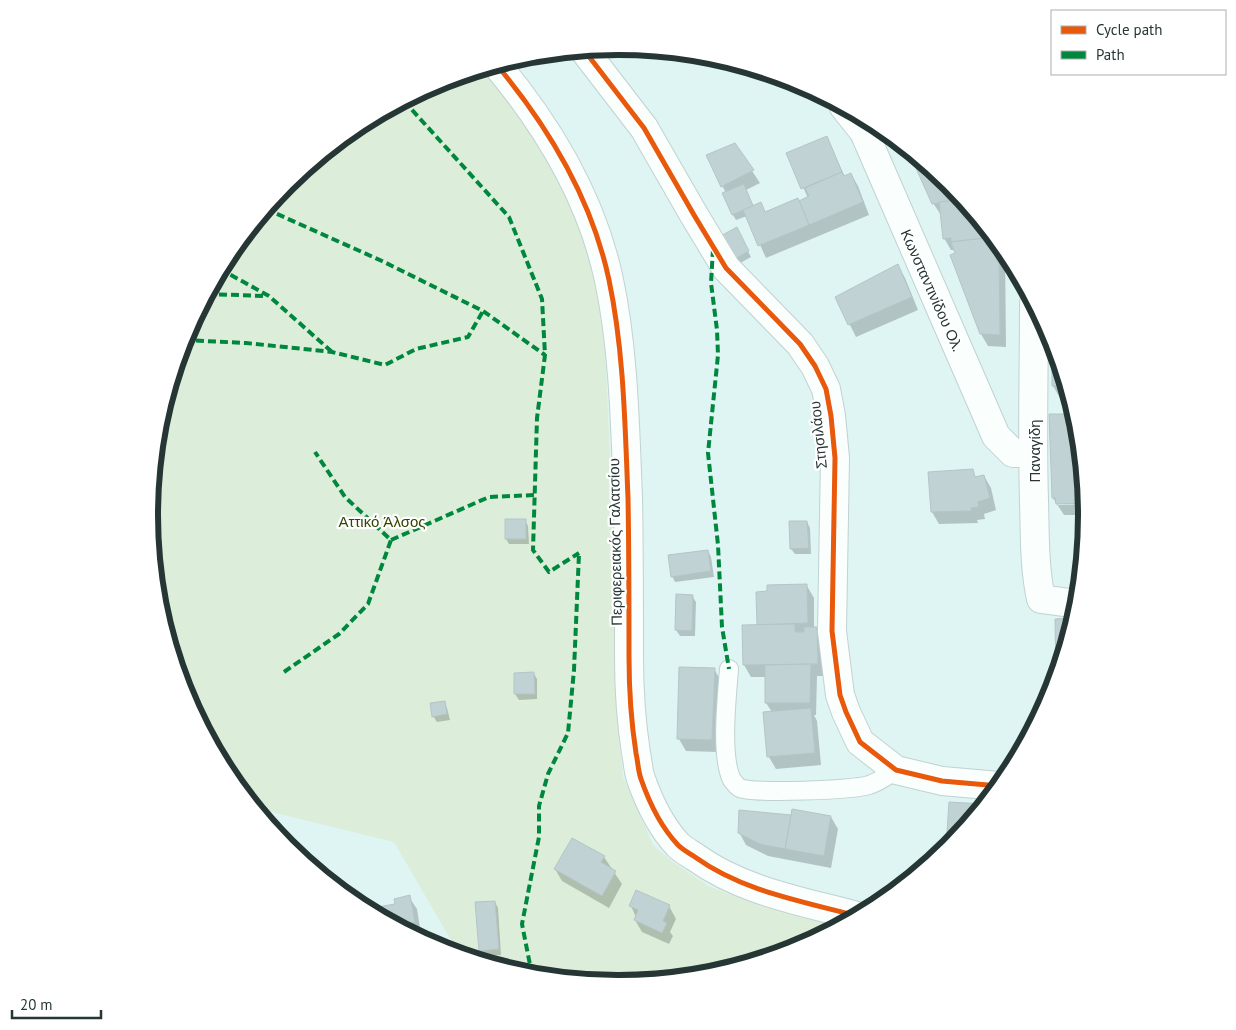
<svg xmlns="http://www.w3.org/2000/svg" width="1236" height="1030" font-family="'PT Sans',sans-serif">
	<style>
		.green { fill: #dceeda }
		.shadow { fill: #0003 }
		.building { fill: #c1d2d4; stroke: #b4c5c7 }
		.lines { fill: none; stroke-linecap: round; stroke-linejoin: round }
		.lane-casing { stroke: #c0d2d1; stroke-width: 20 }
		.street-casing { stroke: #c0d2d1; stroke-width: 30 }
		.secondary-casing { stroke: #c0d2d1; stroke-width: 30 }
		.lane { stroke: #fafefd; stroke-width: 18 }
		.street { stroke: #fafefd; stroke-width: 28 }
		.secondary { stroke: #fafefd; stroke-width: 28 }
		.quiet { stroke: #00873e; stroke-width: 4; stroke-dasharray: 8 4; stroke-linecap: butt }
		.cycleway-casing { stroke: #fff; stroke-width: 8 }
		.cycleway { stroke: #e8590c; stroke-width: 5 }
		.labels { text-anchor: middle; dominant-baseline: central; stroke-width: 4.5; stroke-linejoin: round; paint-order: stroke }
		.street-label { font-size: 15px; fill: #253635; stroke: #fff }
		.park-label { font-size: 15px; fill: #324303; stroke: #fff }
		.rim { fill: none; stroke: #253635; stroke-width: 6 }
	</style>
	<rect width="100%" height="100%" fill="#def5f4"/>
	<polygon class="green" points="487,67 511,95 587,229 602,282 611,477 617,715 623,777 653,845 672,861 708,886 760,905 838,926 797,948 709,975 618,984 526,975 459,954 394,842 255,808 228,775 185,694 158,606 149,515 158,423 185,335 228,254 287,183 358,125 439,82"/>
	<g class="shadow">
		<polygon points="827,138 845,177 851,174 858,186 869,215 766,258 747,216 736,220 733,215 724,194 726,193 707,156 735,145 760,183 746,190 754,207 761,204 766,213 808,198 788,154"/>
		<polygon points="950,184 1005,251 1006,347 988,346 981,334 956,250 951,250 944,238 941,215 933,203"/>
		<polygon points="736,229 751,257 735,266"/>
		<polygon points="898,266 905,278 918,310 856,337 836,297"/>
		<polygon points="1053,348 1055,348 1070,398 1060,398 1053,386"/>
		<polygon points="1078,424 1085,502 1058,502 1058,505 1086,504 1087,515 1064,515 1053,498"/>
		<polygon points="972,471 976,478 984,476 991,488 996,510 984,514 985,519 977,520 978,523 939,524 932,512"/>
		<polygon points="525,520 528,526 529,544 509,544 506,539"/>
		<polygon points="807,522 810,528 811,554 795,554 791,549"/>
		<polygon points="708,551 711,557 714,577 675,582 672,576"/>
		<polygon points="807,586 814,598 814,628 816,628 823,640 824,676 817,676 816,715 814,715 817,721 821,765 776,769 769,757 772,712 766,703 767,677 751,677 744,665 744,626 758,626"/>
		<polygon points="692,596 696,602 695,636 680,636 676,630"/>
		<polygon points="714,669 721,681 719,752 686,751 679,739"/>
		<polygon points="515,674 534,674 537,679 537,699 519,700 515,694"/>
		<polygon points="444,702 447,708 450,720 437,722 433,716"/>
		<polygon points="792,817 831,817 838,829 831,868 768,856 746,845 739,832"/>
		<polygon points="604,857 622,884 609,908 562,881 555,869"/>
		<polygon points="409,897 417,909 421,934 414,935 368,910 396,905"/>
		<polygon points="495,902 498,908 501,955 483,956 480,950"/>
		<polygon points="631,906 669,906 676,919 670,932 673,936 669,944 642,932 635,920 636,917"/>
	</g>
	<g class="building">
		<polygon points="827,136 842,172 801,189 786,153"/>
		<polygon points="735,143 754,170 721,187 706,155"/>
		<polygon points="907,148 950,184 961,200 932,204"/>
		<polygon points="842,172 844,176 851,173 863,202 809,225 799,201 809,196 805,188"/>
		<polygon points="744,184 753,206 732,215 722,193"/>
		<polygon points="798,198 809,225 758,246 743,210 761,202 765,212"/>
		<polygon points="963,199 993,237 951,242 951,238 943,239 939,202"/>
		<polygon points="737,227 749,251 731,261 719,237"/>
		<polygon points="993,237 999,244 1000,335 980,334 950,255 955,253 951,242"/>
		<polygon points="898,264 912,297 848,325 835,297"/>
		<polygon points="1052,346 1054,347 1066,386 1052,386"/>
		<polygon points="1049,414 1075,414 1078,424 1081,461 1081,479 1083,479 1086,503 1056,504 1055,498 1052,498"/>
		<polygon points="973,469 975,477 984,475 990,498 978,502 979,507 971,508 972,511 931,512 928,472"/>
		<rect x="505" y="519" width="21" height="20"/>
		<polygon points="789,521 807,521 809,548 790,549"/>
		<polygon points="708,550 711,571 671,577 668,555"/>
		<polygon points="807,584 808,623 757,625 756,592 767,591 767,585"/>
		<polygon points="676,594 693,595 692,631 675,630"/>
		<polygon points="1074,618 1056,679 1055,619"/>
		<polygon points="795,624 795,632 804,632 804,627 817,627 818,664 743,665 742,625"/>
		<polygon points="811,664 810,703 765,703 765,665"/>
		<polygon points="679,667 715,668 712,740 677,739"/>
		<polygon points="534,672 535,694 514,694 514,673"/>
		<polygon points="445,701 447,714 432,717 430,703"/>
		<polygon points="811,708 815,753 767,757 763,712"/>
		<polygon points="949,802 984,804 948,848 946,848"/>
		<polygon points="792,809 831,816 824,856 785,849"/>
		<polygon points="739,810 791,815 785,849 760,844 738,833"/>
		<polygon points="572,838 605,856 601,862 616,871 602,896 554,869"/>
		<polygon points="636,890 670,905 663,921 667,923 662,933 634,920 638,910 629,906"/>
		<polygon points="410,895 415,922 399,925 400,927 366,909 395,904 394,899"/>
		<polygon points="495,901 499,949 479,951 475,902"/>
	</g>
	<g class="lines">
		<defs>
			<path id="lane" d="M 729,669 C 727,697 720,756 732,780 C 734,782 737,787 740,788 C 752,794 856,790 869,785 C 879,782 888,775 896,770"/>
			<g id="street">
				<polyline points="584,50 644,128 694,215 726,268 800,344 815,366 826,389 831,416 835,458 832,631 840,695 846,712 860,742 896,770 942,781 999,786"/>
				<polyline points="844,107 864,132 996,436 1013,453 1033,453"/>
				<path d="M 1034,303 C 1034,369 1032,435 1034,501 C 1035,534 1034,566 1041,599 L 1078,604"/>
			</g>
			<path id="secondary" d="M 496,64 C 548,126 592,200 609,280 C 624,351 625,426 628,498 C 629,551 629,604 629,657 C 629,689 631,721 636,753 C 638,762 638,771 641,779 C 649,802 661,827 678,845 C 683,850 689,853 695,857 C 742,891 801,901 857,916"/>
		</defs>
		<use href="#lane" class="lane-casing"/>
		<use href="#street" class="street-casing"/>
		<use href="#secondary" class="secondary-casing"/>
		<use href="#lane" class="lane"/>
		<use href="#street" class="street"/>
		<use href="#secondary" class="secondary"/>
		<g class="quiet">
			<polyline points="404,101 509,217 542,299 545,355 537,418 533,550 549,572 579,553"/>
			<polyline points="266,209 382,261 483,311 545,355"/>
			<polyline points="713,249 711,283 717,330 718,355 708,453 718,545 722,627 729,669"/>
			<polyline points="220,269 269,296 332,352"/>
			<polyline points="207,294 266,296"/>
			<polyline points="184,340 246,343 332,352 385,365 416,349 468,337 483,311"/>
			<polyline points="391,540 489,497 535,495"/>
			<polyline points="284,672 339,634 368,604 391,540 345,497 315,452"/>
			<polyline points="532,975 522,924 539,837 539,806 548,774 568,733 574,670 579,553"/>
		</g>
		<defs>
			<g id="cycleway">
				<polyline points="584,50 644,128 694,215 726,268 800,344 815,366 826,389 831,416 835,458 832,631 840,695 846,712 860,742 896,770 942,781 999,786"/>
				<path d="M 496,64 C 548,126 592,200 609,280 C 624,351 625,426 628,498 C 629,551 629,604 629,657 C 629,689 631,721 636,753 C 638,762 638,771 641,779 C 649,802 661,827 678,845 C 683,850 689,853 695,857 C 742,891 801,901 857,916"/>
			</g>
		</defs>
		<use href="#cycleway" class="cycleway-casing"/>
		<use href="#cycleway" class="cycleway"/>
	</g>
	<g class="labels">
		<g class="street-label">
			<text transform="translate(932 290) rotate(66)">Κωνσταντινίδου Ολ.</text>
			<text transform="translate(818 435) rotate(-96)">Στησιλάου</text>
			<text transform="translate(1034 451) rotate(-90)">Παναγίδη</text>
			<text transform="translate(615 542) rotate(-91)">Περιφερειακός Γαλατσίου</text>
		</g>
		<g class="park-label">
			<text x="382" y="521">Αττικό Άλσος</text>
		</g>
	</g>
	<path d="M0 0H1236V1030H0ZM158 515a460 460 0 1 1 920 0a460 460 0 1 1-920 0Z" fill="#fff" fill-rule="evenodd"/>
	<path class="rim" d="M158 515a460 460 0 1 1 920 0a460 460 0 1 1-920 0Z"/>
	<rect x="1051" y="10" width="175" height="65" fill="#ffffff" stroke="#a8afae"/>
	<rect x="1061" y="26" width="25" height="8" fill="#e8590c" stroke="#a8afae"/>
	<text x="1096" y="35" font-size="15" fill="#253635">Cycle path</text>
	<rect x="1061" y="51" width="25" height="8" fill="#00873e" stroke="#a8afae"/>
	<text x="1096" y="60" font-size="15" fill="#253635">Path</text>
	<path d="M12 1010v8h89v-8" fill="none" stroke="#253635" stroke-width="2.5"/>
	<text x="20" y="1010" font-size="15" fill="#253635" stroke="#ffffff" stroke-width="4" paint-order="stroke">20 m</text>
</svg>
